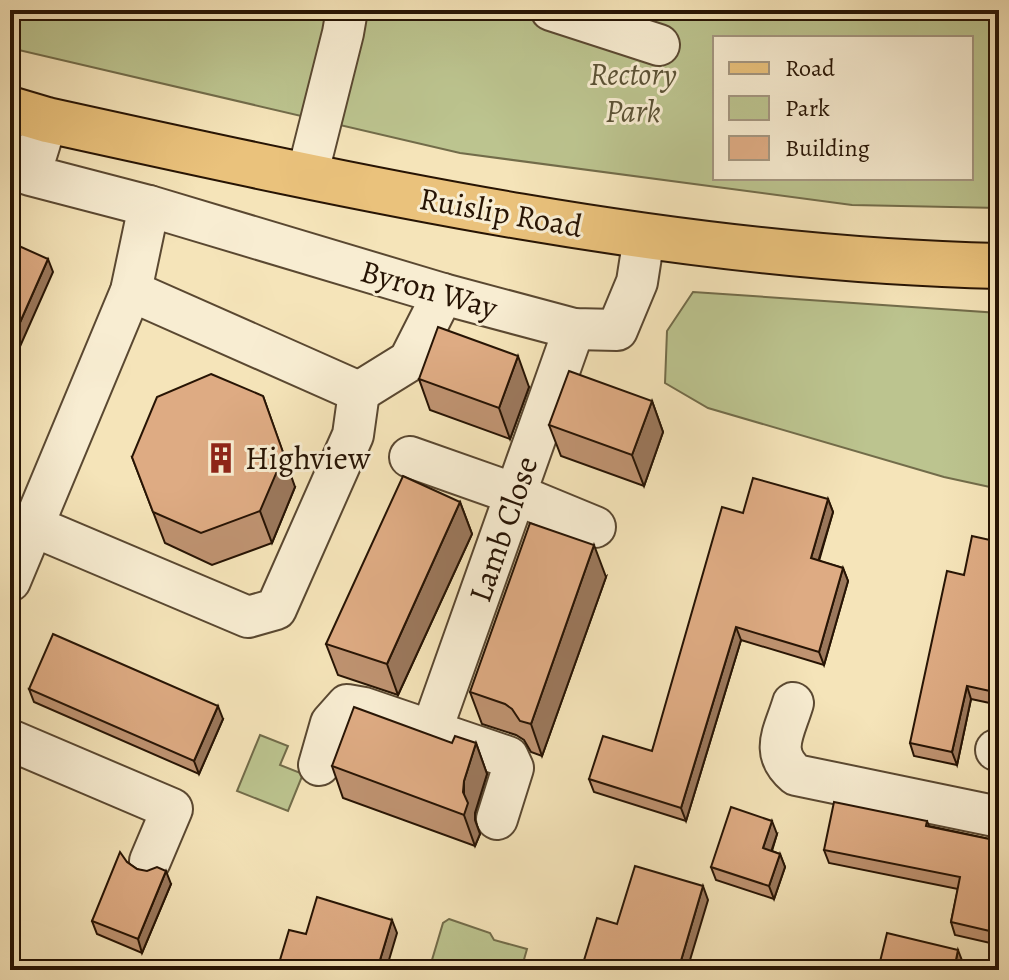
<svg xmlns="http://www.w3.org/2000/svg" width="1009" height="980" font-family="Alegreya,serif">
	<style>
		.green { fill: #bcc48f; stroke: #726c4a; stroke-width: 2; fill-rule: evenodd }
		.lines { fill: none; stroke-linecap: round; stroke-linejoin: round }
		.minor-casing { stroke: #5a4831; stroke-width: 44 }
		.major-casing { stroke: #271404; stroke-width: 48 }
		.minor { stroke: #f8edd2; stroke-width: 40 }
		.major { stroke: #eac27c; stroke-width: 44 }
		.wall { fill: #bf9371; stroke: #271404; stroke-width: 2 }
		.shaded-wall { fill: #9b785c; stroke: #271404; stroke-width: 2 }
		.building { fill: #deab83; stroke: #271404; stroke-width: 2 }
		.labels { text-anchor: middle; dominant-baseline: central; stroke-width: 6; stroke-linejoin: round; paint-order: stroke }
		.park-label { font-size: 32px; font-style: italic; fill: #5b5235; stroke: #f8edd2 }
		.street-label { font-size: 32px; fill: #271404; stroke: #f8edd2 }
		.poi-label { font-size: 32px; fill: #271404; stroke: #f8edd2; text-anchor: start }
	</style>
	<rect width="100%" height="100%" fill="#f5e4b9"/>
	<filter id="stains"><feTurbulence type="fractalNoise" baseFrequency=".0025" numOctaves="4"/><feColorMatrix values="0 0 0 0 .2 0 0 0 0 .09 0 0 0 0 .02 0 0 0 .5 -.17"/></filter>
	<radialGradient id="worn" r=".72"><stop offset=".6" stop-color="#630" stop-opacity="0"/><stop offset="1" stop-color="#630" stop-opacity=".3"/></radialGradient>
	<g class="green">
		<path d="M 10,10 L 999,10 L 999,208 L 852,205 L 460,153 L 10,48 ZM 715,38 L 971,38 L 971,178 L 715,178 Z"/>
		<polygon points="693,292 999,313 999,489 944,477 708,408 665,383 667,331"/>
		<polygon points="260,735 288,746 280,765 303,774 288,811 237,791"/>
		<polygon points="449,919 490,933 494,940 527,949 521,970 429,970 443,923"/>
	</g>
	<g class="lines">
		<defs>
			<g id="minor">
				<polyline points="551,10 659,45"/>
				<polyline points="307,176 343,33 347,10"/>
				<polyline points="149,206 443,294 574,329 617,330 637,282 644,237"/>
				<polyline points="359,392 409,361 443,294"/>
				<polyline points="410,457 515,494 595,527"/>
				<polyline points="33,526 248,617 276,609 353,435 359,392 131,291"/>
				<polyline points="10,581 131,291 149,206 30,175 47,120"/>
				<path d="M 793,703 C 784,733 769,752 796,775 L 999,817"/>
				<polyline points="432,729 574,329"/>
				<polyline points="10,740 172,809 150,861"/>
				<polyline points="996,750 999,750"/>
				<polyline points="319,765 331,723 347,705 364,708 508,757 513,768 497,819"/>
			</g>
			<path id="major" d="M 10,109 L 47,120 C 360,189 677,259 999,266"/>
		</defs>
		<use href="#minor" class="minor-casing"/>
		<use href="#major" class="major-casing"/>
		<use href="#minor" class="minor"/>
		<use href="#major" class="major"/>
	</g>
	<g class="wall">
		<polygon points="419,379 529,387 510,439 430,410"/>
		<polygon points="652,401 663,432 644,486 561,456 549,425"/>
		<polygon points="132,457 295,487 272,543 212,565 165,543"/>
		<polygon points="828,499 833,512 819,561 843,568 848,581 824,665 741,640 686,821 594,792 589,779 652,751 743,513"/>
		<polygon points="460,502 472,534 398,695 338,675 326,644"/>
		<polygon points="999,542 999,705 971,699 957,765 914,756 910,743"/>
		<polygon points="606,577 542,756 531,752 524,740 516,735 482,724 470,692"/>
		<polygon points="29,689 223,719 199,774 34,702"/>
		<polygon points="452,743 476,743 487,774 475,813 475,820 480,834 475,846 343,798 332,766"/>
		<polygon points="927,821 929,826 999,841 999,945 955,935 951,922 958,889 829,863 824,850"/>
		<polygon points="777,834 772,851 780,854 785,867 774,899 716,880 711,867"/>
		<polygon points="127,862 137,869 171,884 142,953 97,934 92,921"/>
	</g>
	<g class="shaded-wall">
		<polygon points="48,259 53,272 10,369 10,345"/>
		<polygon points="518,356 529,387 510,439 499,408"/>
		<polygon points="263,396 295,487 272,543 260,511"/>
		<polygon points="652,401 663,432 644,486 632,455"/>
		<polygon points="828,499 833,512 815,572 811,558"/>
		<polygon points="460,502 472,534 398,695 387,664"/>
		<polygon points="594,545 606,577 542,756 531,724"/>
		<polygon points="843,568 848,581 824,665 819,652"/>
		<polygon points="736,627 741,640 686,821 681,808"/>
		<polygon points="967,686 971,699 957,765 952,752"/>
		<polygon points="218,706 223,719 199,774 194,761"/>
		<polygon points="476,743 487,774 475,813 475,820 480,834 475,846 464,815 464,781"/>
		<polygon points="772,821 777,834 768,861 763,848"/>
		<polygon points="780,854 785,867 774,899 769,886"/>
		<polygon points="166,871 171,884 142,953 138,939"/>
		<polygon points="703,886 708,900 687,970 680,964"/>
		<polygon points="999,909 999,945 994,932"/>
		<polygon points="392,920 397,933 386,970 377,970"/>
		<polygon points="958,950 963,963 961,970 954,970"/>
	</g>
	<g class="building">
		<polygon points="10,242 48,259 10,345"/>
		<polygon points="438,327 518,356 499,408 419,379"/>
		<polygon points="569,371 652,401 632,455 549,425"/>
		<polygon points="211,374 263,396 284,455 260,511 201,533 153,512 132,457 157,397"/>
		<polygon points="403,476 460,502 387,664 326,644"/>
		<polygon points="753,478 828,499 811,558 843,568 819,652 736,627 681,808 589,779 603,736 652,751 722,507 743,513"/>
		<polygon points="530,523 594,545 531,724 520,721 512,709 505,704 470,692"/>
		<polygon points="972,536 999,542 999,693 967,686 952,752 910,743 947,571 964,575"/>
		<polygon points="53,634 218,706 194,761 29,689"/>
		<polygon points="354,707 452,743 455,736 476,743 464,781 463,792 468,803 464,815 332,766"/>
		<polygon points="834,802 927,821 926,826 999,841 999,909 994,932 951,922 960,877 824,850"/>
		<polygon points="731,807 772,821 763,848 780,854 769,886 711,867"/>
		<polygon points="120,852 127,862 137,869 147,871 157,867 166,871 138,939 92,921"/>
		<polygon points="635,866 703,886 680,964 702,970 581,970 597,918 617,924"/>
		<polygon points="317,897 392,920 377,970 277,970 289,930 306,934"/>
		<polygon points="887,933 958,950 954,970 878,970"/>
	</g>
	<defs>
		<symbol id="building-bare" viewBox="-9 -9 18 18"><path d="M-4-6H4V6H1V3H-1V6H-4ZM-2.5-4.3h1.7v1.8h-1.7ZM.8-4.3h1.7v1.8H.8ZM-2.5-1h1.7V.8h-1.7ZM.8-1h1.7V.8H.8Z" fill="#8f2418" stroke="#f8edd2" stroke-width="2.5" paint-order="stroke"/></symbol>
	</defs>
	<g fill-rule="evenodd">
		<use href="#building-bare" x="199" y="436" width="44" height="44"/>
	</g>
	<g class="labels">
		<g class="park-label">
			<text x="633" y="74">Rectory<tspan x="633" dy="37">Park</tspan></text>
		</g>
		<g class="street-label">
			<text transform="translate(501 212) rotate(10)">Ruislip Road</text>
			<text transform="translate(429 289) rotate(16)">Byron Way</text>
			<text transform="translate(503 529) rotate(-71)">Lamb Close</text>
		</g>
		<g class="poi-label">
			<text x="245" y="458">Highview</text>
		</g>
	</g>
	<rect width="1009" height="980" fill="none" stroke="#f5e4b9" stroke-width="40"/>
	<rect x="12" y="12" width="985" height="956" fill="none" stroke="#271404" stroke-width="4"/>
	<rect x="20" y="20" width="969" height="940" fill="none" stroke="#271404" stroke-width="2"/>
	<rect x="713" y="36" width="260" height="144" fill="#f8edd2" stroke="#a49680" stroke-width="2"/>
	<rect x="729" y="62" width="40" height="12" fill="#eac27c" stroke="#a49680" stroke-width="2"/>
	<text x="785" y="76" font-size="24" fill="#271404">Road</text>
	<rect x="729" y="96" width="40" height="24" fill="#bcc48f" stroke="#a49680" stroke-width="2"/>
	<text x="785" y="116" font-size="24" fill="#271404">Park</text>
	<rect x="729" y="136" width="40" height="24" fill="#deab83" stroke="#a49680" stroke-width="2"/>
	<text x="785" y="156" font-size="24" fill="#271404">Building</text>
	<rect width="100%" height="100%" filter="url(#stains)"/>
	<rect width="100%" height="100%" fill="url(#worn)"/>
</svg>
